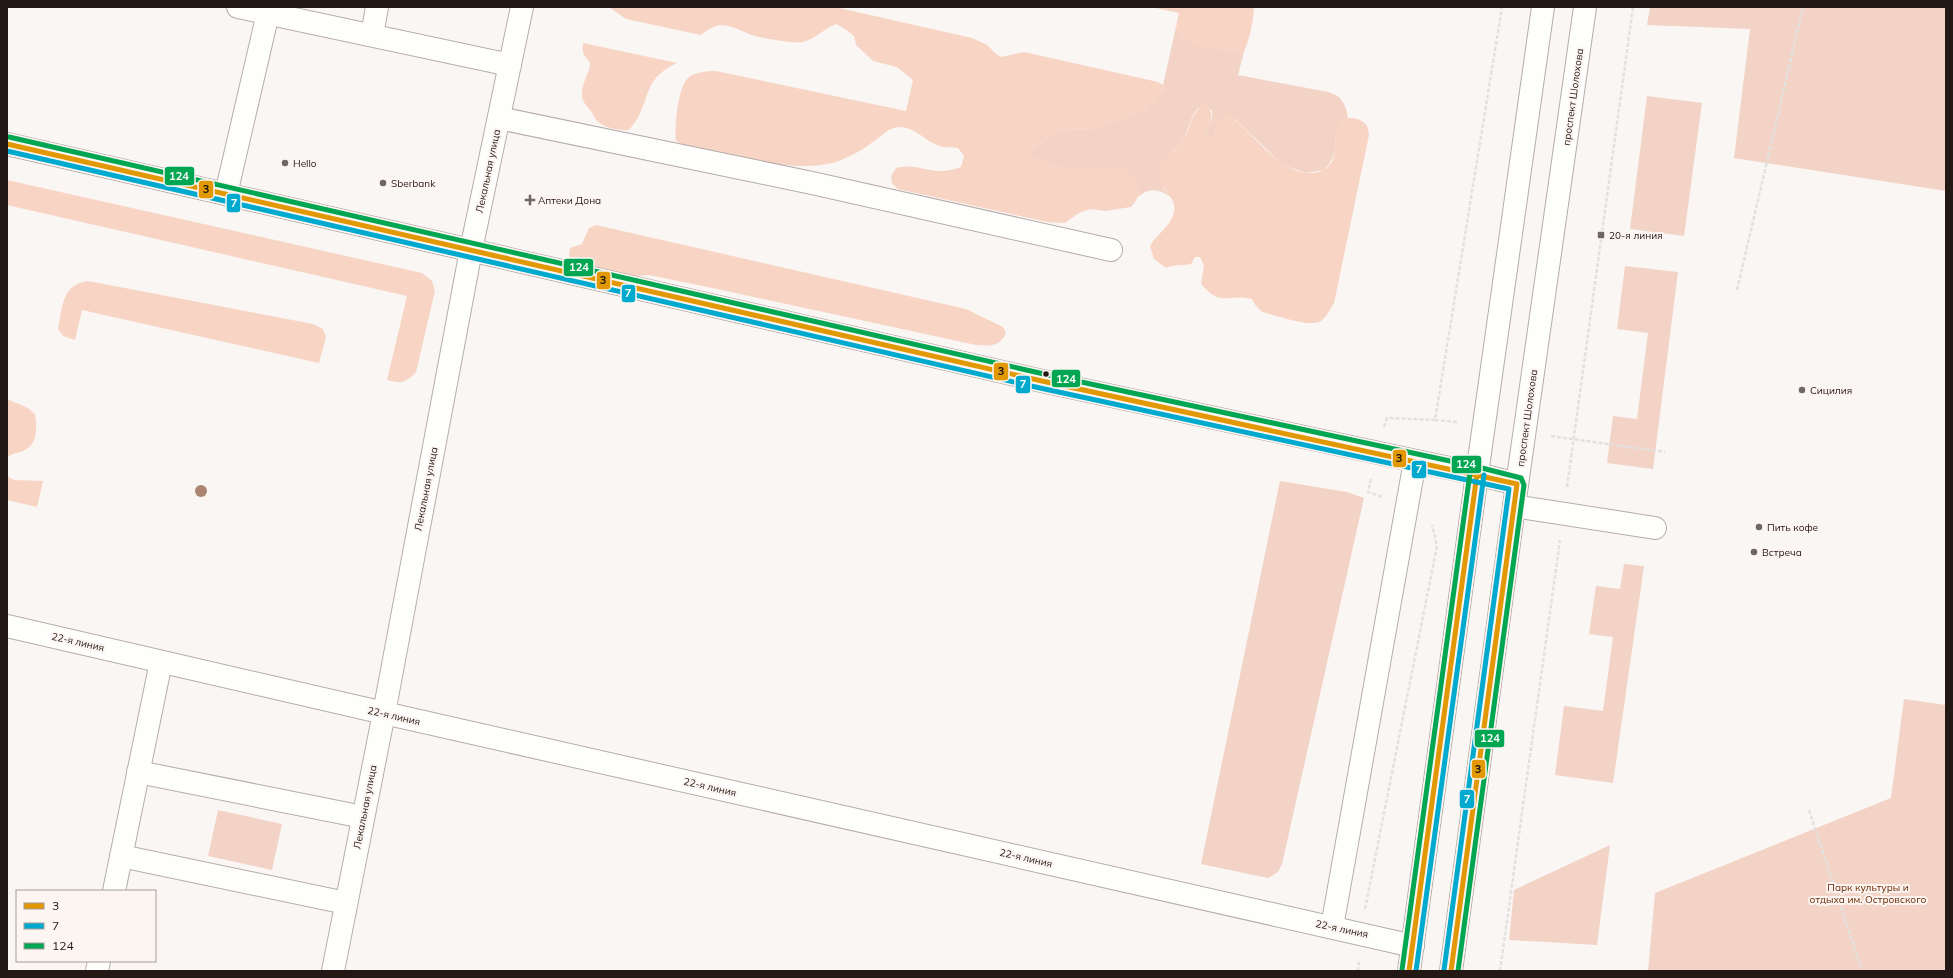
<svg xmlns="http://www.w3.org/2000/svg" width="1953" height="978" font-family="Mulish,sans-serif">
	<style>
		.green { fill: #f2d3c6 }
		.forest { fill: #f8d4c5 }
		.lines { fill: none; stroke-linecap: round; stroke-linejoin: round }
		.minor-casing { stroke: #b5adaa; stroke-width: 24 }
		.major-casing { stroke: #b5adaa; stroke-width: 24 }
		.path { stroke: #e2e1e0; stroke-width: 2.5; stroke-dasharray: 4 2; stroke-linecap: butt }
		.minor { stroke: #fefefd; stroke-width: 22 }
		.major { stroke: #fefefd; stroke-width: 22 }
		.bus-1-casing { stroke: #fcf5f2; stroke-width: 8 }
		.bus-2-casing { stroke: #fcf5f2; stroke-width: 8 }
		.bus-3-casing { stroke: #fcf5f2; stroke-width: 8 }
		.bus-1 { stroke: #e29802; stroke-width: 5 }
		.bus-2 { stroke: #00a9ce; stroke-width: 5 }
		.bus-3 { stroke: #00a651; stroke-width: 5 }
		.tree { fill: #ab856f }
		.poi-dot { fill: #6e6662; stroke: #fcf5f2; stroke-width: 1.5 }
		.bus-dot { fill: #231813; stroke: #fcf5f2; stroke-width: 1.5 }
		.labels { text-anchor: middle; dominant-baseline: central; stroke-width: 4; stroke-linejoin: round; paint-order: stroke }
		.street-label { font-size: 10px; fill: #231813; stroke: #fcf5f2 }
		.poi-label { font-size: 10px; fill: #231813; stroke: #fcf5f2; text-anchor: start }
		.park-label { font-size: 10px; fill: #6b2903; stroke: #fcf5f2 }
		.line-badge { stroke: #fcf5f2; stroke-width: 1.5 }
		.badge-label { font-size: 11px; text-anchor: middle; font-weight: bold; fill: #fff }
		.pale-badge-label { font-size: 11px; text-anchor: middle; font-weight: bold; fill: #111 }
	</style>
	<rect width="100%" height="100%" fill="#faf6f4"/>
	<g class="green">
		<polygon points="1650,7 1946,7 1946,191 1734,158 1750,29 1647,25"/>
		<path d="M 1176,27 L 1178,33 L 1215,50 L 1244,52 L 1238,75 L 1328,92 C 1341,95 1346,104 1348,118 L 1343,120 L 1336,134 L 1335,152 L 1330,163 L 1324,170 L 1306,173 L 1283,165 L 1235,119 L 1216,128 L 1215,135 L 1207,139 L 1205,132 L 1212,118 L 1212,110 L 1198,108 L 1193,115 L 1185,136 L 1180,144 L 1172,151 L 1163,188 L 1171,197 C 1159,189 1149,187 1138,197 L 1138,187 L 1114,167 C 1088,168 1052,172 1031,155 L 1034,148 L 1060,130 L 1096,129 L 1146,109 L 1165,89 L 1163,85 Z"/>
		<polygon points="1647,96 1702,103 1684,236 1630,229"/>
		<polygon points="1625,266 1678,272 1653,469 1607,463 1613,416 1637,419 1648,333 1617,329"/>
		<polygon points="1280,481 1347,492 1364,498 1282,864 1278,872 1268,878 1201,864"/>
		<polygon points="1624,564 1644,566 1613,783 1555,775 1564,706 1603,711 1613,637 1589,634 1596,586 1620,589"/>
		<polygon points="1904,699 1946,705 1946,971 1648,971 1655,893 1891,798"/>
		<polygon points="218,810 282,824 272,870 208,856"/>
		<polygon points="1610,845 1597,945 1509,940 1514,890"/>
	</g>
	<g class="forest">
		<path d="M 609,7 L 835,7 L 972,38 L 987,45 L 995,53 L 1001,57 L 1024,52 L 1158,82 L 1163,85 L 1165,89 L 1155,103 L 1146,109 L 1096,129 L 1060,130 L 1034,148 L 1031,155 C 1046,167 1074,168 1093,168 C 1103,167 1113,165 1123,169 C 1134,173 1140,185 1138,196 C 1137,200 1133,204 1131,207 L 1105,211 L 1090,209 L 1079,213 L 1065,223 L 1047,222 L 898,189 L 892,183 L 891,176 L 896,168 C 921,162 932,178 961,167 L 964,156 L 958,148 C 953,147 945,148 940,146 C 926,142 914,126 899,127 C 887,128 882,136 873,142 C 864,149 851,156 841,160 C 800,177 726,153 682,144 L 676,141 C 674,128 678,85 689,77 C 696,72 707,71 716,71 L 906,111 L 913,80 L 897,67 L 873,61 L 856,45 L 854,36 L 845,29 L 836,24 C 824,29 815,39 803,42 C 795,44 760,38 752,35 C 730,27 722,18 701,35 L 626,19 Z"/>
		<path d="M 1151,7 L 1254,7 C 1253,24 1250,37 1244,52 C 1229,53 1184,49 1177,32 C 1175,26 1178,19 1179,13 Z"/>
		<path d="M 583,43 L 677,63 C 639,80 653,103 629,130 C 618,130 606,129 597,121 C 594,118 593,114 591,111 C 587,106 582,102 582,95 C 581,85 590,71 590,65 C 590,60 584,57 583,52 C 582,50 583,45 583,43 Z"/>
		<path d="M 1205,103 C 1216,116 1211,119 1205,132 L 1207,138 L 1215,135 C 1216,126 1219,116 1228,114 C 1253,132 1284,181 1318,172 C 1342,166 1332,139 1338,125 C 1343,114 1362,117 1367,126 C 1368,128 1368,132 1369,135 L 1334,303 C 1330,309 1327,317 1321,321 C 1311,328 1275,315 1262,312 L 1256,306 L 1252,299 C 1227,293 1222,308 1201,284 L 1204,266 L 1200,257 L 1195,257 L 1191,264 C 1182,266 1174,264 1166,268 L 1154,259 L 1150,246 C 1157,233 1172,226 1174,211 C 1177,198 1162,191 1160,179 C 1160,175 1159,170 1160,166 C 1164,156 1174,151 1180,144 C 1192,130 1188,115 1205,103 Z"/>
		<path d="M 7,180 L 422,273 L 432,281 L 435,291 L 416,372 C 405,383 402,384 387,380 L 407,296 L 7,205 Z"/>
		<path d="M 596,225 L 966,309 L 1003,327 L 1006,333 C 1000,347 989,346 976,345 L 717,289 L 649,275 L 629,277 L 582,267 L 569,256 L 570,248 L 582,244 L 589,228 Z"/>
		<path d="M 88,281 L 313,324 L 323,329 L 326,337 L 319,363 L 82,310 L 75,340 L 63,336 L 58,329 C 63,306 61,285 88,281 Z"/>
		<path d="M 7,399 L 28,408 L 35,414 C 37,427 38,443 25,450 C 20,453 13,453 7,457 Z"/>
		<polygon points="7,476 14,480 43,481 37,507 7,500"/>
	</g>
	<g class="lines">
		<defs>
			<g id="minor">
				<polyline points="238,7 510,65"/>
				<polyline points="372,35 377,7"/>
				<polyline points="499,118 812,183 1111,250"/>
				<polyline points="7,144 1042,381 1477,474 1517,484"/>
				<polyline points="226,194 268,13"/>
				<polyline points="1514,506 1655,528"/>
				<polyline points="7,626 384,713 1413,946"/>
				<polyline points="138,772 363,817"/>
				<polyline points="121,856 346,903"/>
				<polyline points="114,891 161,662"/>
				<polyline points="1332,927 1415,461"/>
				<polyline points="97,971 99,961"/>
				<polyline points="333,971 384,713 471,250 522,7"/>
			</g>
			<g id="major">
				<polyline points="1409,971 1477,474 1543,7"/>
				<polyline points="1451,971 1514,506 1585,7"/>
			</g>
		</defs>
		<use href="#minor" class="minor-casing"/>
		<use href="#major" class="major-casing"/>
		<g class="path">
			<polyline points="1737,290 1803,7"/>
			<polyline points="1457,422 1435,420 1502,7"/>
			<polyline points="1384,427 1387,418 1435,420"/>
			<polyline points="1551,436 1665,452"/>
			<polyline points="1371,479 1368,492 1382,497"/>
			<polyline points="1567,487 1633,7"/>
			<polyline points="1809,810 1862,971"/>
			<polyline points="1365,909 1437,546 1432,525"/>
			<polyline points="1358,971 1359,962"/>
			<polyline points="1500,971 1560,540"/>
		</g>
		<use href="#minor" class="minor"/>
		<use href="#major" class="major"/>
		<defs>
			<g id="bus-1">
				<polyline points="7,144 1042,381 1517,484 1451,971"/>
				<polyline points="1409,971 1477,474"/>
			</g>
			<g id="bus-2">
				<polyline points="7,151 1040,388 1509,489 1444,970"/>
				<polyline points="1416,971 1484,475"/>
			</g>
			<g id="bus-3">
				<polyline points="9,137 1044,374 1478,467 1521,478 1524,485 1458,971"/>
				<polyline points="1402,970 1470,473"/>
			</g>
		</defs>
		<use href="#bus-1" class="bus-1-casing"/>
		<use href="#bus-2" class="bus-2-casing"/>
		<use href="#bus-3" class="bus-3-casing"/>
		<use href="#bus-1" class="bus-1"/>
		<use href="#bus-2" class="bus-2"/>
		<use href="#bus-3" class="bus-3"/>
	</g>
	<circle class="tree" cx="201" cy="491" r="6"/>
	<g class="poi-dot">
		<circle cx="285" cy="163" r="4"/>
		<circle cx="383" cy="183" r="4"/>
		<path d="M528 194h4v4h4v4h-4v4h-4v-4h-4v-4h4z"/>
		<rect x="1597" y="231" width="8" height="8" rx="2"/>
		<circle cx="1802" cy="390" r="4"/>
		<circle cx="1759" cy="527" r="4"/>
		<circle cx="1754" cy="552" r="4"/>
	</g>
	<circle class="bus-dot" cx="1046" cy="374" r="3.5"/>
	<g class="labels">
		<g class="street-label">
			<text transform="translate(1573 97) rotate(-82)">проспект Шолохова</text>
			<text transform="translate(488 171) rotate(-78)">Лекальная улица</text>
			<text transform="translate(1527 418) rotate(-82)">проспект Шолохова</text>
			<text transform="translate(426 489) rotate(-79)">Лекальная улица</text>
			<text transform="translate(78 642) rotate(13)">22-я линия</text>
			<text transform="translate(394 716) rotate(13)">22-я линия</text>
			<text transform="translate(710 787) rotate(13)">22-я линия</text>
			<text transform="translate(365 807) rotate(-79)">Лекальная улица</text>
			<text transform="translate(1026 858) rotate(13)">22-я линия</text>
			<text transform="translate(1342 929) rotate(12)">22-я линия</text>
		</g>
		<g class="poi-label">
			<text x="293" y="163">Hello</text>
			<text x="391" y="183">Sberbank</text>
			<text x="538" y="200">Аптеки Дона</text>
			<text x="1609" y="235">20-я линия</text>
			<text x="1810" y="390">Сицилия</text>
			<text x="1767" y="527">Пить кофе</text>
			<text x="1762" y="552">Встреча</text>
		</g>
		<g class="park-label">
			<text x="1868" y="887">Парк культуры и<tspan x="1868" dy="12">отдыха им. Островского</tspan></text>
		</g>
	</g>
	<g class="line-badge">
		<rect x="164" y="166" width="31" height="20" rx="4" fill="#00a651"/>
		<rect x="198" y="180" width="16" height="19" rx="4" fill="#e29802"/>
		<rect x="226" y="193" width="15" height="20" rx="4" fill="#00a9ce"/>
		<rect x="563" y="258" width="31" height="19" rx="4" fill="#00a651"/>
		<rect x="596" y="271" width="15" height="19" rx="4" fill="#e29802"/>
		<rect x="621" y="284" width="15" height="19" rx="4" fill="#00a9ce"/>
		<rect x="993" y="362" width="16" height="19" rx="4" fill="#e29802"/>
		<rect x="1051" y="369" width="30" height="19" rx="4" fill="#00a651"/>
		<rect x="1015" y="375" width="16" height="19" rx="4" fill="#00a9ce"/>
		<rect x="1392" y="449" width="15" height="19" rx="4" fill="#e29802"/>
		<rect x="1451" y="455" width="31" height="19" rx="4" fill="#00a651"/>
		<rect x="1411" y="460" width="16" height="19" rx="4" fill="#00a9ce"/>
		<rect x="1474" y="729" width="31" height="19" rx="4" fill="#00a651"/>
		<rect x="1471" y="759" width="15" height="20" rx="4" fill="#e29802"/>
		<rect x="1459" y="789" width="16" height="20" rx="4" fill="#00a9ce"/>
	</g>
	<g class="badge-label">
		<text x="179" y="180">124</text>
		<text x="234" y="207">7</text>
		<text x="579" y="271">124</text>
		<text x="628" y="297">7</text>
		<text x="1066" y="383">124</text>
		<text x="1023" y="388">7</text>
		<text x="1466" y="468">124</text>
		<text x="1419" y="473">7</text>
		<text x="1490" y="742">124</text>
		<text x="1467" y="803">7</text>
	</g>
	<g class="pale-badge-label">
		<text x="206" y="193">3</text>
		<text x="603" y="284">3</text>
		<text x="1001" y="375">3</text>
		<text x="1399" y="462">3</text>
		<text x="1478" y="773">3</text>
	</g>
	<rect width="1953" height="978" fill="none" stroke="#231813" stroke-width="16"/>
	<rect x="16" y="890" width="140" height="72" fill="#fcf5f2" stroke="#a59d99"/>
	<rect x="24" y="903" width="20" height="6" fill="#e29802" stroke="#a59d99"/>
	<text x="52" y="910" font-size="12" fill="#231813">3</text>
	<rect x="24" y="923" width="20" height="6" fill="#00a9ce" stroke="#a59d99"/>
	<text x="52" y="930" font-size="12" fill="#231813">7</text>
	<rect x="24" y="943" width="20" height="6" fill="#00a651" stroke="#a59d99"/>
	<text x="52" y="950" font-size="12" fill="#231813">124</text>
</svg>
